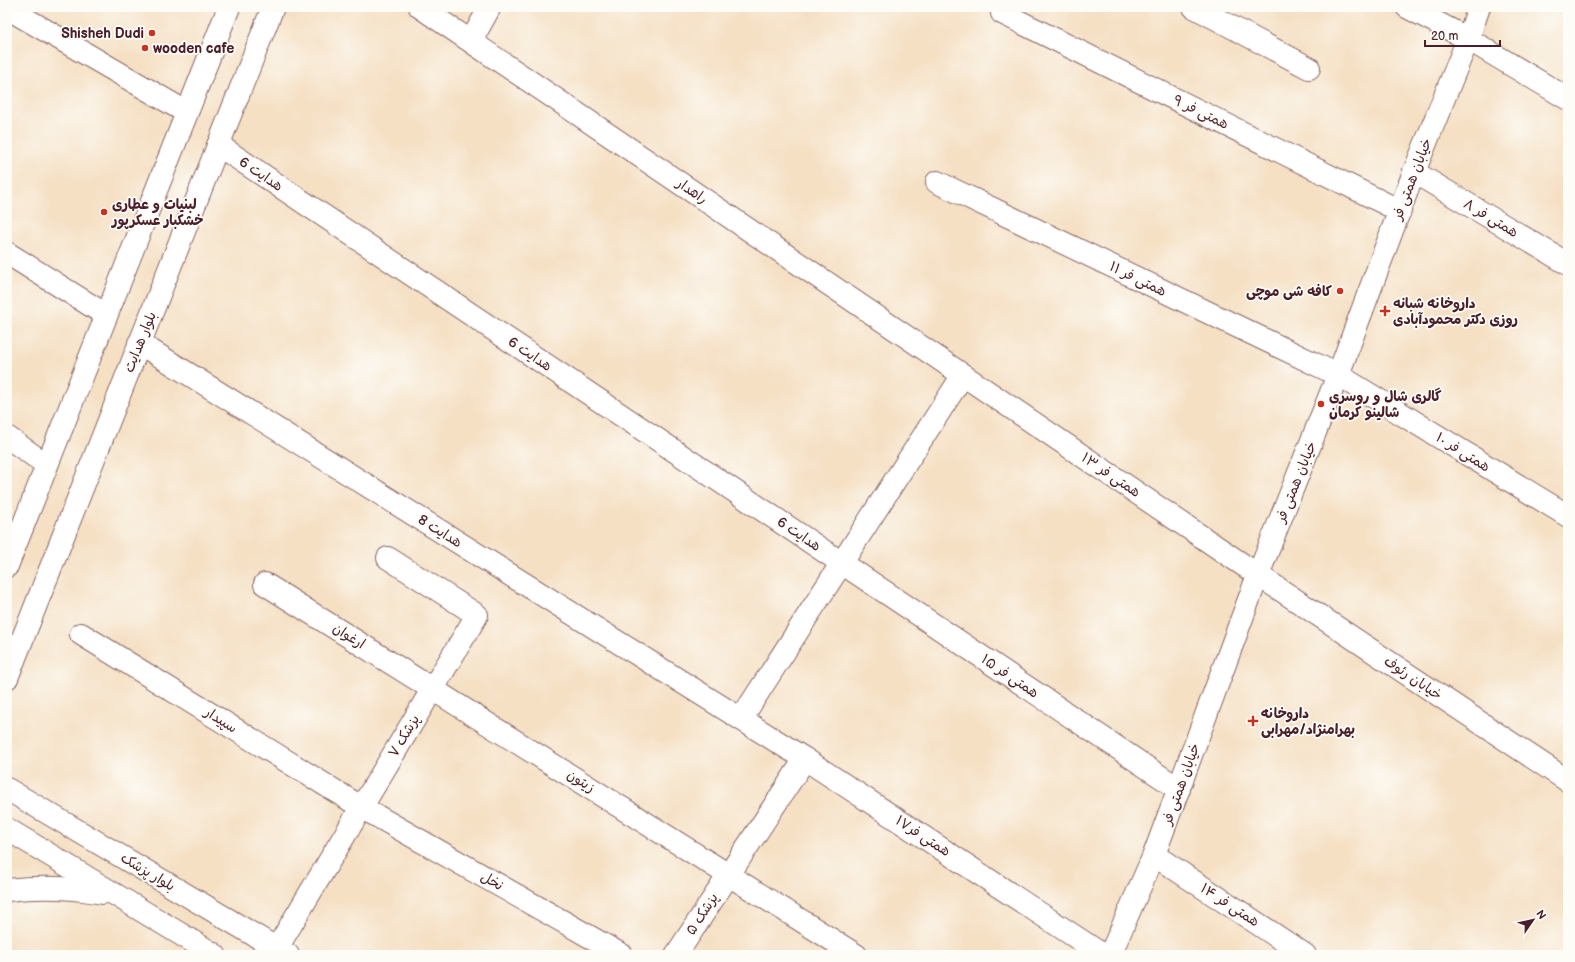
<svg xmlns="http://www.w3.org/2000/svg" width="1575" height="962" font-family="'Balsamiq Sans','Playpen Sans Arabic',sans-serif">
	<style>
		.lines { fill: none; stroke-linecap: round; stroke-linejoin: round }
		.street-casing { stroke: #866361; stroke-width: 24 }
		.secondary-casing { stroke: #866361; stroke-width: 24 }
		.street { stroke: #fff; stroke-width: 22 }
		.secondary { stroke: #fff; stroke-width: 22 }
		.poi-dot { fill: #c8321e; stroke: #fdfcf7; stroke-width: 1.5 }
		.labels { text-anchor: middle; dominant-baseline: central; stroke-width: 3.5; stroke-linejoin: round; paint-order: stroke }
		.poi-label { font-size: 14px; font-weight: bold; fill: #4a1f2b; stroke: #fdfcf7; text-anchor: start }
		.street-label { font-size: 14px; fill: #4a1f2b; stroke: #fdfcf7 }
	</style>
	<rect width="100%" height="100%" fill="#fdfcf7"/>
	<filter id="ink" filterUnits="userSpaceOnUse"><feTurbulence type="fractalNoise" baseFrequency=".025" numOctaves="2"/><feDisplacementMap in="SourceGraphic" scale="8" xChannelSelector="R" yChannelSelector="G"/><feConvolveMatrix kernelMatrix="1 2 1 2 8 2 1 2 1" color-interpolation-filters="sRGB"/></filter>
	<filter id="wash" filterUnits="userSpaceOnUse"><feTurbulence type="fractalNoise" baseFrequency=".012" numOctaves="4" result="noise"/><feDisplacementMap in="SourceGraphic" scale="16" xChannelSelector="R" yChannelSelector="G"/><feGaussianBlur stdDeviation="0.9" result="paint"/><feColorMatrix in="noise" values="0 0 0 0 0 0 0 0 0 0 0 0 0 0 0 0 0 1.4 0 .05"/><feComposite in="paint" operator="in"/></filter>
	<g filter="url(#wash)">
		<rect width="100%" height="100%" fill="#f5e0c4"/>
	</g>
	<g filter="url(#ink)">
		<g class="lines">
			<defs>
				<g id="street">
					<polyline points="420,7 1258,575"/>
					<polyline points="1194,7 1309,68"/>
					<polyline points="1407,7 1468,39 1568,99"/>
					<polyline points="7,8 186,112"/>
					<polyline points="1002,13 1400,211"/>
					<polyline points="471,41 490,7"/>
					<polyline points="218,145 1179,789"/>
					<polyline points="1414,172 1568,264"/>
					<polyline points="937,182 1338,375 1568,516"/>
					<polyline points="7,253 106,315"/>
					<polyline points="139,343 805,759 1103,955"/>
					<polyline points="7,437 47,465"/>
					<polyline points="265,584 856,955"/>
					<polyline points="81,634 361,807 622,955"/>
					<polyline points="741,719 963,375"/>
					<polyline points="1154,855 1305,955"/>
					<polyline points="277,948 477,615 388,558"/>
					<polyline points="676,955 805,759"/>
				</g>
				<g id="secondary">
					<polyline points="7,566 229,7"/>
					<polyline points="1258,575 1568,781"/>
					<polyline points="7,678 273,7"/>
					<polyline points="7,789 288,955"/>
					<polyline points="7,829 215,955"/>
					<path d="M 7,890 C 40,886 70,887 103,893"/>
					<polyline points="1110,955 1154,855 1258,575 1338,375 1414,172 1468,39 1479,7"/>
				</g>
			</defs>
			<use href="#street" class="street-casing"/>
			<use href="#secondary" class="secondary-casing"/>
			<use href="#street" class="street"/>
			<use href="#secondary" class="secondary"/>
		</g>
	</g>
	<g class="poi-dot">
		<circle cx="152" cy="33" r="4"/>
		<circle cx="145" cy="48" r="4"/>
		<circle cx="104" cy="212" r="4"/>
		<circle cx="1340" cy="291" r="4"/>
		<path d="M1383 305h4v4h4v4h-4v4h-4v-4h-4v-4h4z"/>
		<circle cx="1321" cy="404" r="4"/>
		<path d="M1251 715h4v4h4v4h-4v4h-4v-4h-4v-4h4z"/>
	</g>
	<g class="labels">
		<g class="poi-label">
			<text x="144" y="33" text-anchor="end">Shisheh Dudi</text>
			<text x="153" y="48">wooden cafe</text>
			<text x="112" y="204">لبنیات و عطاری<tspan x="112" dy="16">خشکبار عسکرپور</tspan></text>
			<text x="1332" y="291" text-anchor="end">کافه شی موچی</text>
			<text x="1393" y="303">داروخانه‌ شبانه<tspan x="1393" dy="16">روزی دکتر محمودآبادی</tspan></text>
			<text x="1329" y="396">گالری شال و روسری<tspan x="1329" dy="16">شالینو کرمان</tspan></text>
			<text x="1261" y="713">داروخانه<tspan x="1261" dy="16">بهرامنژاد/مهرابی</tspan></text>
		</g>
		<g class="street-label">
			<text transform="translate(1201 112) rotate(26)">همتی فر ۹</text>
			<text transform="translate(261 174) rotate(34)">هدایت 6</text>
			<text transform="translate(1412 179) rotate(-69)">خیابان همتی فر</text>
			<text transform="translate(692 191) rotate(34)">راهدار</text>
			<text transform="translate(1491 218) rotate(31)">همتی فر ۸</text>
			<text transform="translate(1138 279) rotate(26)">همتی فر ۱۱</text>
			<text transform="translate(140 342) rotate(-68)">بلوار هدایت</text>
			<text transform="translate(530 354) rotate(34)">هدایت 6</text>
			<text transform="translate(1463 452) rotate(32)">همتی فر ۱۰</text>
			<text transform="translate(1111 475) rotate(34)">همتی فر ۱۳</text>
			<text transform="translate(1296 482) rotate(-68)">خیابان همتی فر</text>
			<text transform="translate(440 531) rotate(32)">هدایت 8</text>
			<text transform="translate(799 534) rotate(34)">هدایت 6</text>
			<text transform="translate(349 636) rotate(32)">ارغوان</text>
			<text transform="translate(1010 676) rotate(34)">همتی فر ۱۵</text>
			<text transform="translate(1413 678) rotate(34)">خیابان رئوف</text>
			<text transform="translate(221 720) rotate(32)">سپیدار</text>
			<text transform="translate(404 736) rotate(-59)">پزشک ۷</text>
			<text transform="translate(581 781) rotate(32)">زیتون</text>
			<text transform="translate(1181 784) rotate(-70)">خیابان همتی فر</text>
			<text transform="translate(923 836) rotate(33)">همتی فر۱۷</text>
			<text transform="translate(148 872) rotate(31)">بلوار پزشک</text>
			<text transform="translate(492 881) rotate(30)">نخل</text>
			<text transform="translate(1230 905) rotate(33)">همتی فر ۱۴</text>
			<text transform="translate(702 914) rotate(-57)">پزشک ۵</text>
		</g>
	</g>
	<rect width="1575" height="962" fill="none" stroke="#fdfcf7" stroke-width="24"/>
	<g transform="translate(1533 920) rotate(56)" stroke="#fdfcf7" stroke-width="3" paint-order="stroke">
	<path d="M0-3L7 15L0 10L-7 15Z" fill="#4a1f2b"/>
	<text y="-6" font-size="11" font-weight="bold" text-anchor="middle" fill="#4a1f2b">N</text>
	</g>
	<path d="M1425 40v6h75v-6" fill="none" stroke="#4a1f2b" stroke-width="2"/>
	<text x="1431" y="40" font-size="12" fill="#4a1f2b" stroke="#fdfcf7" stroke-width="3" paint-order="stroke">20 m</text>
</svg>
